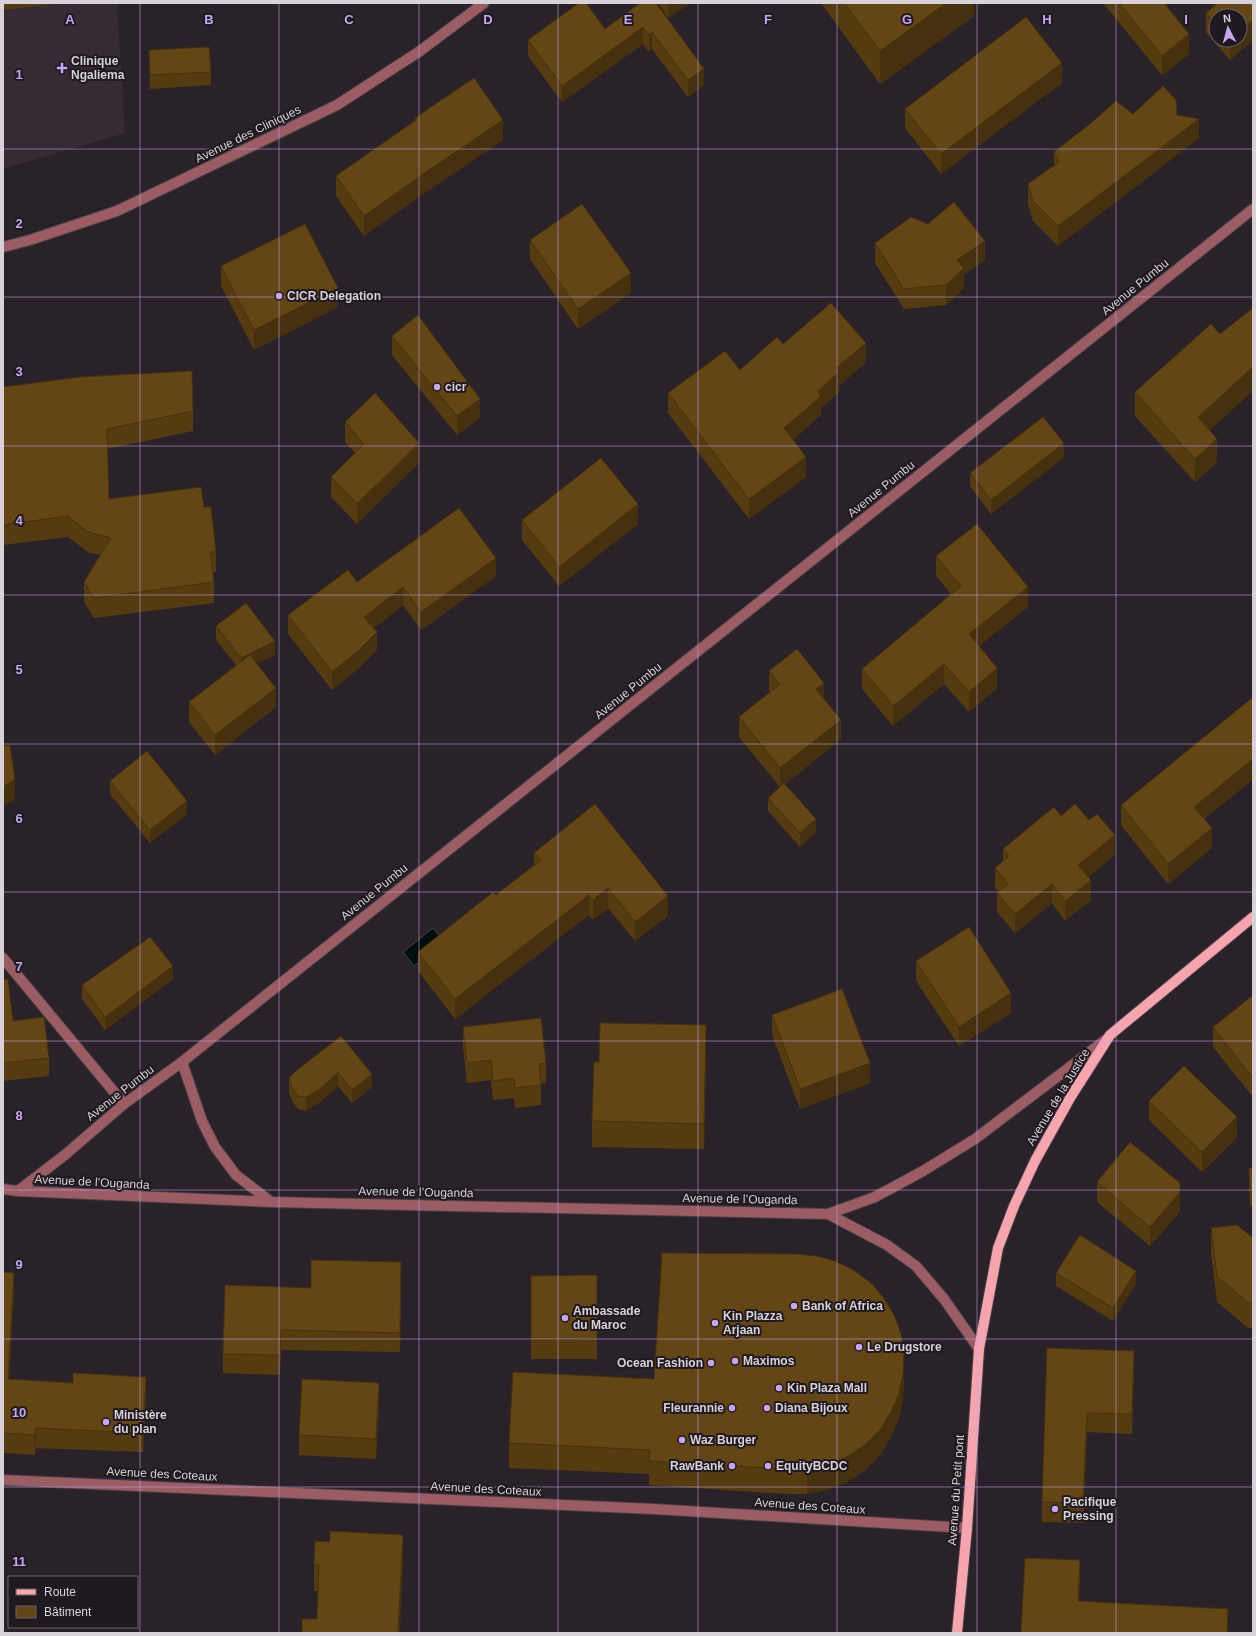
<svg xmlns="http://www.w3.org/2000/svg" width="1256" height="1636" font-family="Helvetica,sans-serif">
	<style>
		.built { fill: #362a35 }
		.water { fill: #000e0e; stroke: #40494a }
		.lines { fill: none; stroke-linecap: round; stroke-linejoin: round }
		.minor-casing { stroke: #463e45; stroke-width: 12 }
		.major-casing { stroke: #463e45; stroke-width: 12 }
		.minor { stroke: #9c5c64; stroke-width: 10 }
		.major { stroke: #f6a5af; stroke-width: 10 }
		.wall { fill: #553c10; fill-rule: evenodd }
		.shaded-wall { fill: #45310d }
		.building { fill: #634613; stroke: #45310d }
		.grid { fill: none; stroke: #c5a7f1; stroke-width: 1; stroke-opacity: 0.55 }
		.poi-dot { fill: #c5a7f1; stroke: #20191f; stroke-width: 1.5 }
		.labels { text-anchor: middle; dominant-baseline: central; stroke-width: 4; stroke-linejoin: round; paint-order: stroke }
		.poi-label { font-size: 12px; font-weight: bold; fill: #d7d2d7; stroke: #20191f; text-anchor: start }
		.street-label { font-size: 12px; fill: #d7d2d7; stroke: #20191f }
		.grid-label { font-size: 13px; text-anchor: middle; font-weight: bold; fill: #c5a7f1; stroke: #20191f; stroke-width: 4; stroke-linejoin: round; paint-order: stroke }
	</style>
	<rect width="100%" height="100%" fill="#2a2229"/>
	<polygon class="built" points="3,3 117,3 125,133 3,169"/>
	<polygon class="water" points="433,928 444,942 414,966 403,952"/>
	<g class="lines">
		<defs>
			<g id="minor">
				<polyline points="3,247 30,240 117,211 337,105 420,51 484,3"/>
				<polyline points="3,958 124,1104"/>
				<polyline points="182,1062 202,1121 215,1147 236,1175 271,1202"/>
				<polyline points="3,1189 18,1191 271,1202 828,1214 875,1197 923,1171 975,1139 1108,1038"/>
				<polyline points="18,1191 66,1154 124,1104 182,1062 1253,209"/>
				<polyline points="828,1214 887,1245 916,1266 944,1299 979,1349"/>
				<polyline points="3,1480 654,1509 967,1528"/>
			</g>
			<polyline id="major" points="957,1633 967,1528 979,1349 998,1248 1014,1206 1035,1161 1070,1098 1110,1035 1253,917"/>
		</defs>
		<use href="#minor" class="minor-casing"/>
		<use href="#major" class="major-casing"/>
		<use href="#minor" class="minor"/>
		<use href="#major" class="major"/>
	</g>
	<g class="wall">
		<polygon points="3,3 64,3 3,10"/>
		<polygon points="640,3 704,85 688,97 652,49 649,52 643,44 562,102 528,56 528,40 605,29"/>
		<polygon points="658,3 690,3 668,18"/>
		<polygon points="821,3 974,3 974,16 880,84"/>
		<polygon points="1103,3 1164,3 1189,54 1162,75"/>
		<path d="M 1218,3 L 1253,3 L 1253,40 L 1230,60 L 1206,32 L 1206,13 ZM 1216,16 L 1240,16 L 1240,40 L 1216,40 Z"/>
		<polygon points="149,50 211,72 211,85 150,89"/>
		<polygon points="1062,83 941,174 905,128 905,109"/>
		<polygon points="1133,114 1177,115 1199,138 1058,246 1033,221 1028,204 1028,184 1054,166 1054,152"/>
		<polygon points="415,118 503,140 423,194 364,236 336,196 336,176 415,121"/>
		<polygon points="530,240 631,293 578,329 530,259"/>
		<polygon points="875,243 985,260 964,275 964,288 946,305 904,309 875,263"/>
		<polygon points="221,266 338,307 254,350 221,286"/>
		<polygon points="392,336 480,418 457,435 392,355"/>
		<polygon points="783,344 866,362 839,386 839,392 821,408 821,415 793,440 806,477 749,519 668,413 668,393 740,370"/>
		<polygon points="3,387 193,411 193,431 107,449 109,499 204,507 216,552 216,572 212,572 214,582 214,603 94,618 84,602 84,582 100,555 88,552 68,537 3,545"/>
		<polygon points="1253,391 1209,430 1217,462 1195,482 1135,416 1135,392"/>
		<polygon points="345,422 419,463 357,524 331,497 331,477 355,453 345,442"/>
		<polygon points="1064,457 991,514 970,486 970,473"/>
		<polygon points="522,520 638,524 559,586 522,540"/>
		<polygon points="936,556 1028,607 979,646 997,688 969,712 944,684 893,726 862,689 862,669 951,594 936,576"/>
		<polygon points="496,576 421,630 403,605 373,628 377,650 358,669 332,690 288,634 288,615 357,582"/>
		<polygon points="216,626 275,655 257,663 276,707 215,755 189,722 189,702 236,665 216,640"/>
		<polygon points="769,671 841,739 785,784 816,832 800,847 768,811 768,798 780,787 739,737 739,717 770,692 769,691"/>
		<polygon points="1253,779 1204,819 1212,848 1168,884 1121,825 1121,805"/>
		<polygon points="110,781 187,814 150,843 110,794"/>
		<polygon points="1061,816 1115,855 1088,877 1091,900 1065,921 1052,903 1015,933 997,912 997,893 998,892 995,888 995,868 1003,861 1003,849"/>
		<polygon points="534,853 668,916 635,941 608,908 593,920 589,915 455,1019 418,971 418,952 496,895 534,865"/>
		<polygon points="916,961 1011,1013 959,1046 916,981"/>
		<polygon points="3,979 13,1021 49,1058 49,1076 3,1081"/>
		<polygon points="173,979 105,1030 82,999 82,985"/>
		<polygon points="1253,998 1253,1097 1213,1047 1213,1027"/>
		<polygon points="772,1015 870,1083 800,1109 772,1035"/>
		<polygon points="463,1027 546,1063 546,1083 541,1084 541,1105 515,1108 514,1098 493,1100 491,1080 467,1083 463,1047"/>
		<polygon points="341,1036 372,1087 352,1103 338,1086 320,1102 306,1111 298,1109 292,1101 289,1092 289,1078"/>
		<polygon points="706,1051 704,1149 592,1147 592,1121 599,1062"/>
		<polygon points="1149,1101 1237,1137 1202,1172 1149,1120"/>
		<polygon points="1249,1168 1253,1168 1253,1206 1250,1206"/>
		<polygon points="1097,1182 1180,1212 1150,1246 1097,1202"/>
		<polygon points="1211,1228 1253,1238 1253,1328 1248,1328 1217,1302 1211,1253"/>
		<polygon points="3,1272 14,1292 9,1379 146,1397 143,1452 36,1448 35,1455 3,1453"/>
		<polygon points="1056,1273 1136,1284 1113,1321 1056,1286"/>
		<polygon points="597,1275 597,1359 531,1359 531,1276"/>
		<polygon points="401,1282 400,1352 281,1350 280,1375 223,1373 223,1354 311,1288"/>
		<polygon points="1047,1348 1134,1371 1132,1434 1087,1432 1083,1523 1042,1522 1042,1502"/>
		<polygon points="904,1378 903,1399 899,1418 891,1437 880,1455 865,1470 847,1482 827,1490 807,1494 786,1494 649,1485 649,1474 509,1468 509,1443 654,1379"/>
		<polygon points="379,1403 376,1459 299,1455 299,1435"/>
		<polygon points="403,1560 318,1591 314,1591 314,1565"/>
	</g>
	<g class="shaded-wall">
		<polygon points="668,3 690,3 668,18"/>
		<polygon points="946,3 974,3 974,16 880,84 880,51"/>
		<polygon points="1253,20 1253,40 1230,60 1230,40 1240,40 1240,31"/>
		<polygon points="643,27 643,44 562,102 562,86"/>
		<polygon points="652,32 652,49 649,52 649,35"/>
		<polygon points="1189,34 1189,54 1162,75 1162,56"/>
		<polygon points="1062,63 1062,83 941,174 941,154"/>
		<polygon points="704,69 704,85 688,97 688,80"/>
		<polygon points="1199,119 1199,138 1058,246 1058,226"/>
		<polygon points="503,120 503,140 423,194 364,236 364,216 423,174"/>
		<polygon points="985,241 985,260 964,275 964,288 946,305 946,285 957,260"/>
		<polygon points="631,273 631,293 578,329 578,309"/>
		<polygon points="338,288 338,307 254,350 254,330"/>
		<polygon points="866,343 866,362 839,386 839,392 821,408 821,415 784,448 784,428 818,391 836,368"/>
		<polygon points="1253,367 1253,391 1198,441 1198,417"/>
		<polygon points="480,399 480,418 457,435 457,416"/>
		<polygon points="1217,439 1217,462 1195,482 1195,459"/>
		<polygon points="419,443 419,463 357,524 357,504"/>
		<polygon points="1064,443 1064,457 991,514 991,500"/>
		<polygon points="806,457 806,477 749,519 749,499"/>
		<polygon points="638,504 638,524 559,586 559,567"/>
		<polygon points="496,558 496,576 421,630 421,612"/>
		<polygon points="403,587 403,605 364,636 364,617"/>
		<polygon points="1028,587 1028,607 969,654 969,634"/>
		<polygon points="377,632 377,650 358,669 332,690 332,672"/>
		<polygon points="275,641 275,655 241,671 241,658"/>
		<polygon points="944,664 944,684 893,726 893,706"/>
		<polygon points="997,668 997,688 969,712 969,692"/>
		<polygon points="824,683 824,702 816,689"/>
		<polygon points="276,688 276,707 215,755 215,735"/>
		<polygon points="841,720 841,739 780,788 780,768"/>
		<polygon points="1253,759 1253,779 1194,827 1194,807"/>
		<polygon points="15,779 15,799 3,807 3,787"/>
		<polygon points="187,801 187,814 150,843 150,830"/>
		<polygon points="816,819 816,832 800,847 800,833"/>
		<polygon points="1212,828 1212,848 1168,884 1168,864"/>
		<polygon points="1115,835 1115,855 1078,885 1078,865"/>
		<polygon points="1091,880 1091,900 1065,921 1065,901"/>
		<polygon points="1052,884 1052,903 1015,933 1015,914"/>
		<polygon points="608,888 608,908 593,920 593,900"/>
		<polygon points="589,895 589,915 455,1019 455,999"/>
		<polygon points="668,896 668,916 635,941 635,922"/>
		<polygon points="173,966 173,979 105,1030 105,1017"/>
		<polygon points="1011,993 1011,1013 959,1046 959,1027"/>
		<polygon points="706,1025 706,1051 704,1149 704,1124"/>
		<polygon points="870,1063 870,1083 800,1109 800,1089"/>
		<polygon points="338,1072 338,1086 320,1102 306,1111 306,1097"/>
		<polygon points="372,1074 372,1087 352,1103 352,1090"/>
		<polygon points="1237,1117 1237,1137 1202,1172 1202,1152"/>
		<polygon points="1180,1192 1180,1212 1150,1246 1150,1227"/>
		<polygon points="401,1262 401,1282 400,1352 400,1333"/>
		<polygon points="1136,1271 1136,1284 1113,1321 1113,1308"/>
		<polygon points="14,1273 14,1292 8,1399 8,1379"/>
		<polygon points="281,1330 281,1350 280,1375 280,1355"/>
		<polygon points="1134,1351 1134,1371 1132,1434 1132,1414"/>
		<polygon points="904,1353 903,1399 899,1418 891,1437 880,1455 865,1470 847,1482 827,1490 807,1494 807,1469"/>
		<polygon points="146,1377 146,1397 143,1452 143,1433"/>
		<polygon points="379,1383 379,1403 376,1459 376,1439"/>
		<polygon points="1087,1413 1087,1432 1083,1523 1083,1503"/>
		<polygon points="36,1428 36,1448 35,1455 35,1435"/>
		<polygon points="403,1535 403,1560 400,1633 398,1633"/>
		<polygon points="1080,1560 1080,1586 1078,1627 1078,1601"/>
		<polygon points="1228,1609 1228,1633 1227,1633"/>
	</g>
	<g class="building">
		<polygon points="579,3 586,3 605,29 640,3 656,3 704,69 688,80 652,32 649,35 643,27 562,86 528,40"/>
		<polygon points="844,3 946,3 880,51"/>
		<polygon points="1119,3 1164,3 1189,34 1162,56"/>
		<polygon points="1218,3 1253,3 1253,20 1240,31 1240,16 1216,16 1216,24 1206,13"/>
		<polygon points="1026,17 1062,63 941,154 905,109"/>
		<polygon points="209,47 211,72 150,75 149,50"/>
		<polygon points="474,78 503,120 423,174 364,216 336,176 416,120 415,118"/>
		<polygon points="1163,86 1176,100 1177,115 1199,119 1058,226 1033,201 1028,184 1059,162 1054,152 1090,124 1116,101 1133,114"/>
		<polygon points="954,202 985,241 957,260 964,268 946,285 904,289 875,243 911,217 928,224"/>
		<polygon points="582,204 631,273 578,309 530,240"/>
		<polygon points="305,224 338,288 254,330 221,266"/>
		<polygon points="831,303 866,343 836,368 839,372 818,391 821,396 784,428 806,457 749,499 668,393 725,351 740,370 777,337 783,344"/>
		<polygon points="1253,308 1253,367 1198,417 1217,439 1195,459 1135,392 1211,324 1220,334"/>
		<polygon points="418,315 480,399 457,416 392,336"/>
		<polygon points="192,371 193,411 107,429 109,499 201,487 204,507 211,507 216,552 210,552 214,582 94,598 84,582 111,538 88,532 68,516 3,525 3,387 80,377"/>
		<polygon points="375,393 419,443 357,504 331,477 364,444 345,422"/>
		<polygon points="1043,417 1064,443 991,500 970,473"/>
		<polygon points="601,458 638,504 559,567 522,520"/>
		<polygon points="459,508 496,558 421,612 403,587 364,617 377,632 358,651 332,672 288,615 348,570 357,582"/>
		<polygon points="977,524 1028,587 969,634 997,668 969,692 944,664 893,706 862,669 961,586 936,556"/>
		<polygon points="246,603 275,641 241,658 216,626"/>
		<polygon points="797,649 824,683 816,689 841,720 780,768 739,717 780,684 769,671"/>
		<polygon points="250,655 276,688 215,735 189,702"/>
		<polygon points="1253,697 1253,759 1194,807 1212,828 1168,864 1121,805"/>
		<polygon points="10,745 15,779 3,787 3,746"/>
		<polygon points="147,751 187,801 150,830 110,781"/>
		<polygon points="784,783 816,819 800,833 768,798"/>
		<polygon points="595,804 668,896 635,922 608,888 593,900 589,895 455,999 418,952 493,892 496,895 541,860 534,853"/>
		<polygon points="1075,804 1089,820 1097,814 1115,835 1078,865 1091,880 1065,901 1052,884 1015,914 997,893 1008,884 995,868 1009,856 1003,849 1054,807 1061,816"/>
		<polygon points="969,927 1011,993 959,1027 916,961"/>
		<polygon points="150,937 173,966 105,1017 82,985"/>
		<polygon points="3,979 8,979 13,1021 44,1017 49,1058 3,1063"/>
		<polygon points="842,989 870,1063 800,1089 772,1015"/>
		<polygon points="1252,996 1253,998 1253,1078 1213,1027"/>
		<polygon points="541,1018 546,1063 539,1064 541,1085 515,1088 514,1078 493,1081 491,1060 467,1063 463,1027"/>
		<polygon points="600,1023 706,1025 704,1124 592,1121 594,1062 599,1062"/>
		<polygon points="341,1036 372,1074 352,1090 338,1072 320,1089 306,1097 298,1096 292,1088 289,1078 296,1071"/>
		<polygon points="1184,1066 1237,1117 1202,1152 1149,1101"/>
		<polygon points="1130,1142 1180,1183 1180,1192 1150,1227 1097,1182"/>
		<polygon points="1249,1168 1253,1168 1253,1192 1250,1192"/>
		<polygon points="1237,1225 1253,1238 1253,1302 1248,1303 1217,1276 1211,1228"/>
		<polygon points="1080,1235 1136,1271 1113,1308 1056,1273"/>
		<polygon points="662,1253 795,1254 816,1256 835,1261 853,1270 870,1282 883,1297 894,1315 901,1334 904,1353 903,1374 899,1394 891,1412 880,1430 865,1445 847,1457 827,1465 807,1469 786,1469 649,1461 650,1450 509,1443 513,1372 654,1379"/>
		<polygon points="311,1260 401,1262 400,1333 281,1330 280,1355 223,1354 225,1285 311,1288"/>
		<polygon points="3,1272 14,1273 8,1379 73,1383 73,1373 146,1377 143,1433 36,1428 35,1435 3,1433"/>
		<polygon points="597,1275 597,1339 531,1340 531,1276"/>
		<polygon points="1047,1348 1134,1351 1132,1414 1087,1413 1083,1503 1042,1502"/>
		<polygon points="302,1379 379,1383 376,1439 299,1435"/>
		<polygon points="330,1531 403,1535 398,1633 302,1633 302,1619 317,1619 319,1565 314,1565 315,1541 330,1542"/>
		<polygon points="1025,1558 1080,1560 1078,1601 1228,1609 1227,1633 1021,1633"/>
	</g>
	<path class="grid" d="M 140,3 L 140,1633M 279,3 L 279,1633M 419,3 L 419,1633M 558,3 L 558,1633M 698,3 L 698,1633M 837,3 L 837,1633M 977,3 L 977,1633M 1116,3 L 1116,1633M 3,149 L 1253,149M 3,297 L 1253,297M 3,446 L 1253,446M 3,595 L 1253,595M 3,744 L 1253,744M 3,892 L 1253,892M 3,1041 L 1253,1041M 3,1190 L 1253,1190M 3,1339 L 1253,1339M 3,1487 L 1253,1487"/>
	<g class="poi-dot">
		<path d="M60 62h4v4h4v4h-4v4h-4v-4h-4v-4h4z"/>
		<circle cx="279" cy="296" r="4"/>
		<circle cx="437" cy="387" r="4"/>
		<circle cx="794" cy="1306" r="4"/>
		<circle cx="565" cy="1318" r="4"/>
		<circle cx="715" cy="1323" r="4"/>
		<circle cx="859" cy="1347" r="4"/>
		<circle cx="735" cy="1361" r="4"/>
		<circle cx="711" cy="1363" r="4"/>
		<circle cx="779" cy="1388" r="4"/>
		<circle cx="732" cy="1408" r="4"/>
		<circle cx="767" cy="1408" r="4"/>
		<circle cx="106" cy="1422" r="4"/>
		<circle cx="682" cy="1440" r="4"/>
		<circle cx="732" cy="1466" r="4"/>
		<circle cx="768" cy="1466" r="4"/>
		<circle cx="1055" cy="1509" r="4"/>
	</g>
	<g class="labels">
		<g class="poi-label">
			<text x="71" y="61">Clinique<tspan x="71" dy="14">Ngaliema</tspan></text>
			<text x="287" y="296">CICR Delegation</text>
			<text x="445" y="387">cicr</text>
			<text x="802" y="1306">Bank of Africa</text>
			<text x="573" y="1311">Ambassade<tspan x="573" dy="14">du Maroc</tspan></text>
			<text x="723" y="1316">Kin Plazza<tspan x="723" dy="14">Arjaan</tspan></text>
			<text x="867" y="1347">Le Drugstore</text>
			<text x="743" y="1361">Maximos</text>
			<text x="703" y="1363" text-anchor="end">Ocean Fashion</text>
			<text x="787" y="1388">Kin Plaza Mall</text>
			<text x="724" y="1408" text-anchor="end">Fleurannie</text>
			<text x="775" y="1408">Diana Bijoux</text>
			<text x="114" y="1415">Ministère<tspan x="114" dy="14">du plan</tspan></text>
			<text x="690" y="1440">Waz Burger</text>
			<text x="724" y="1466" text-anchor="end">RawBank</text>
			<text x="776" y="1466">EquityBCDC</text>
			<text x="1063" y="1502">Pacifique<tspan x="1063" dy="14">Pressing</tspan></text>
		</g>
		<g class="street-label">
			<text transform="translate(248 134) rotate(-26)">Avenue des Cliniques</text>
			<text transform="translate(1135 287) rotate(-39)">Avenue Pumbu</text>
			<text transform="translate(881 489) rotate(-39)">Avenue Pumbu</text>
			<text transform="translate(628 691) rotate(-39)">Avenue Pumbu</text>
			<text transform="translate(374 892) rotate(-39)">Avenue Pumbu</text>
			<text transform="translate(120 1093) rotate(-38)">Avenue Pumbu</text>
			<text transform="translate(1058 1097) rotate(-59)">Avenue de la Justice</text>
			<text transform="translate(92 1182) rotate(3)">Avenue de l’Ouganda</text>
			<text transform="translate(416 1192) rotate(1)">Avenue de l’Ouganda</text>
			<text transform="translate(740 1199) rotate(1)">Avenue de l’Ouganda</text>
			<text transform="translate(162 1474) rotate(3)">Avenue des Coteaux</text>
			<text transform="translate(486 1489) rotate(3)">Avenue des Coteaux</text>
			<text transform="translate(956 1490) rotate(-86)">Avenue du Petit pont</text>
			<text transform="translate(810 1506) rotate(4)">Avenue des Coteaux</text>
		</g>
	</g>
	<g class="grid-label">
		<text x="70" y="24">A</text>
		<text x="209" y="24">B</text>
		<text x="349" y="24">C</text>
		<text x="488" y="24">D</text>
		<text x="628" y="24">E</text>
		<text x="768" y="24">F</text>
		<text x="907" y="24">G</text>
		<text x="1047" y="24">H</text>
		<text x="1186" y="24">I</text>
		<text x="19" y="79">1</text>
		<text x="19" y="228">2</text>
		<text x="19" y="376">3</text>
		<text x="19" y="525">4</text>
		<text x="19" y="674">5</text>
		<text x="19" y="823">6</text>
		<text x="19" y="971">7</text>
		<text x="19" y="1120">8</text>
		<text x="19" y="1269">9</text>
		<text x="19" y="1417">10</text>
		<text x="19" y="1566">11</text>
	</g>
	<rect width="1256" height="1636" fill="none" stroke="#d7d2d7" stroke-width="8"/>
	<rect x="8" y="1576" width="130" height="52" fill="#20191f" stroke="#696369"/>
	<rect x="16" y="1589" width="20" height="6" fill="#f6a5af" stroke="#696369"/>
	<text x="44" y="1596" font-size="12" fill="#d7d2d7">Route</text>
	<rect x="16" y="1606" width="20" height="12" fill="#634613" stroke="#696369"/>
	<text x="44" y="1616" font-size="12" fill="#d7d2d7">Bâtiment</text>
	<g transform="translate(1228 28) rotate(354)"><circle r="19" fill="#20191f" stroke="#696369"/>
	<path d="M0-3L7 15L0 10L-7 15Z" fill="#c5a7f1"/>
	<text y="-6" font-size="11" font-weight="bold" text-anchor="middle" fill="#d7d2d7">N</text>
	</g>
</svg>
